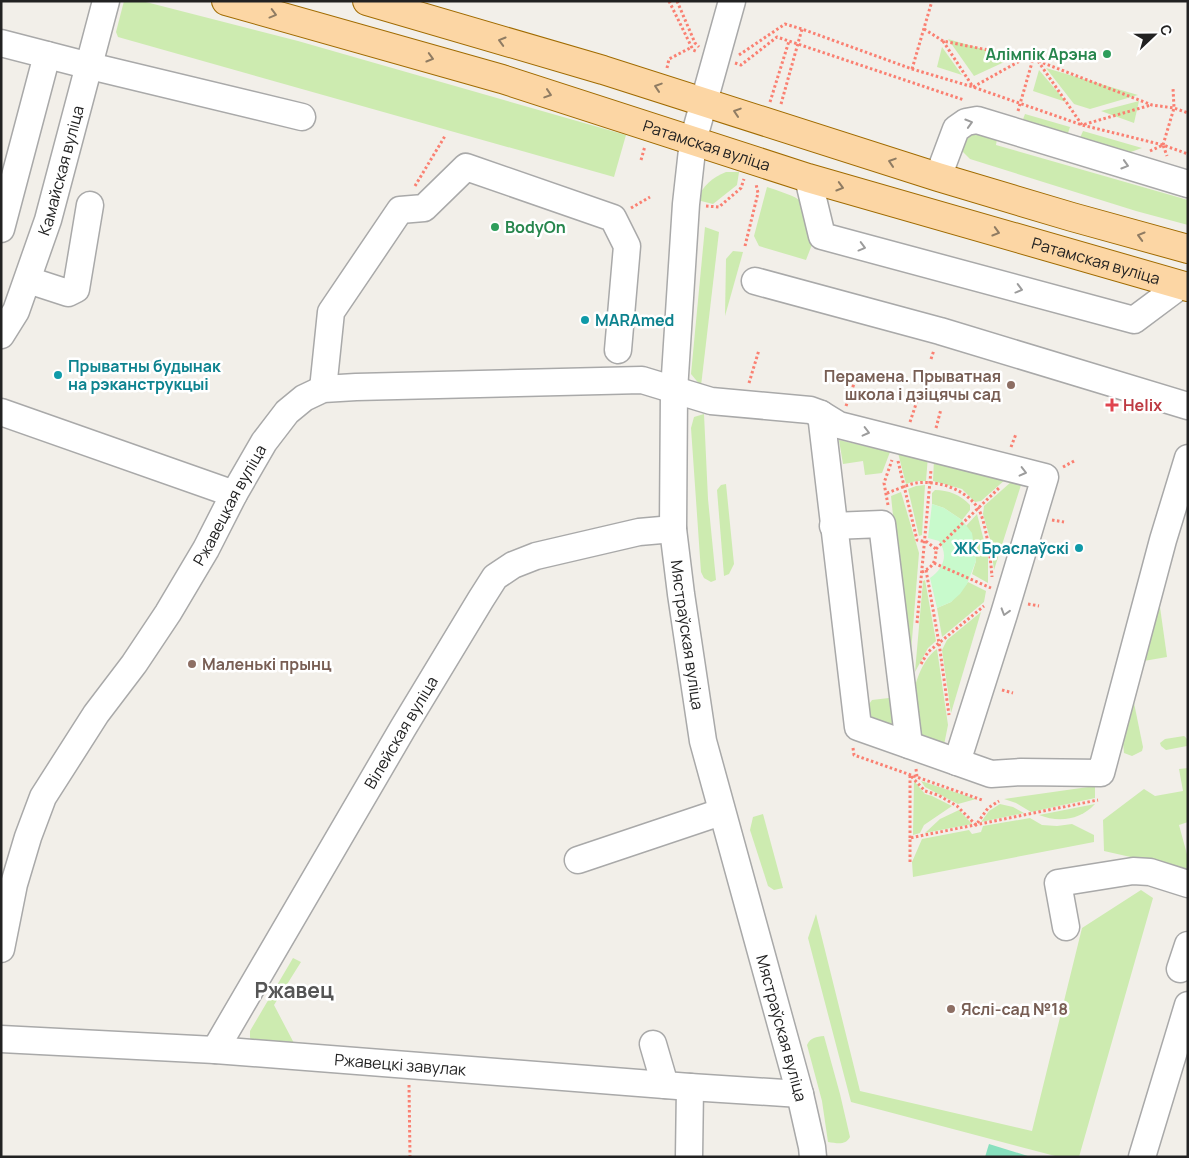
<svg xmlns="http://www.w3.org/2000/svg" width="1189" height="1158" font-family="Manrope,sans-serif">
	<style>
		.grass { fill: #cdebb0 }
		.park { fill: #c8facc }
		.pitch { fill: #88e0be }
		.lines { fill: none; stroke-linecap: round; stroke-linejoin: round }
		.minor-casing { stroke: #a9a9a9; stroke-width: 29 }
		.major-casing { stroke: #a06b00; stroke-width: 30 }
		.path { stroke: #fa8072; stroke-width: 3; stroke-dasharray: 2.5 2.5; stroke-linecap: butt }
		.minor { stroke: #fff; stroke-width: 26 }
		.major { stroke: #fcd6a4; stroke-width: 28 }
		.oneway { stroke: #8f7c63 }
		.oneway2 { stroke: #9c9c9c }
		.leisure-dot { fill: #2e9e5b; stroke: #fff; stroke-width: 2 }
		.culture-dot { fill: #0f9aa8; stroke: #fff; stroke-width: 2 }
		.education-dot { fill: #8d6e63; stroke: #fff; stroke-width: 2 }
		.health-dot { fill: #e0444e; stroke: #fff; stroke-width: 2 }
		.labels { text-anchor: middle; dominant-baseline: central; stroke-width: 5; stroke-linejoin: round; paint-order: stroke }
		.leisure-label { font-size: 16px; font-weight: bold; fill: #27864d; stroke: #fff; text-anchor: end }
		.street-label { font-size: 16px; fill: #222; stroke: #fff }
		.culture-label { font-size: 16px; font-weight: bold; fill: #0d838f; stroke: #fff; text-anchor: start }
		.education-label { font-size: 16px; font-weight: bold; fill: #785e54; stroke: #fff; text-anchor: start }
		.health-label { font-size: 16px; font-weight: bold; fill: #be3a42; stroke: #fff; text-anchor: start }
		.district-label { font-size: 21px; font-weight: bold; fill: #555; stroke: #fff }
	</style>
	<rect width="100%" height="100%" fill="#f2efe9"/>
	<g class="grass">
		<polygon points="124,1 142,1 298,41 626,135 614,177 118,37 116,32"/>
		<polygon points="948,39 1013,58 974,76"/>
		<polygon points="942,47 962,75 937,67"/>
		<polygon points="1046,68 1138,95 1090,109 1074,104"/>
		<polygon points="1039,70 1066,102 1033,91"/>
		<polygon points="1139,101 1134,123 1101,111"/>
		<polygon points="1025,114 1070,127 1067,136 1022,122"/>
		<polygon points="968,130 997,139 996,145 1188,200 1188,225 1136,211 970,159 962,151 960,143"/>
		<polygon points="1083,131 1142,148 1128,153 1080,138"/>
		<path d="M 726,172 L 739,172 L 737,185 L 713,204 L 697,200 C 703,185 712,178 726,172 Z"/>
		<path d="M 767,187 C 787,194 815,200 816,226 C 817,234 809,252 806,260 L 759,246 L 754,236 Z"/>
		<polygon points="705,227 719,232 701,386 691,374"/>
		<polygon points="733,251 743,252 725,316 726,259"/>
		<polygon points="704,414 708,499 716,580 711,582 704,578 701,572 691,428 694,417"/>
		<polygon points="839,440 890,452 882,473 865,475 863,461 843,464"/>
		<polygon points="898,453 928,456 926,481 916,481 906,484"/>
		<polygon points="934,459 1006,479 981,501 975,502 962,489 933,481"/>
		<polygon points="1011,482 1021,485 994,570 990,539 983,514 984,506"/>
		<polygon points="726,484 734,564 729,574 724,576 717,490 721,485"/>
		<polygon points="925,485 922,535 919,536 908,489 916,486"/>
		<path d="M 935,490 C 948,490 961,495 970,505 L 970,510 L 962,520 L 944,508 L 932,504 L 932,493 Z"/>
		<polygon points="901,492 919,553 910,664 908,661 891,496"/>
		<polygon points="977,514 988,556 988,583 972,574 976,561 966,526"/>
		<polygon points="925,580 936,641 928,648 915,672 923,581"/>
		<polygon points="968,582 986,591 984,602 942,637 937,608 951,602"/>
		<polygon points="1158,593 1167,657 1138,662"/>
		<polygon points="981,612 951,713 942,650 947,640"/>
		<path d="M 937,649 L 948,725 L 944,745 L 921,738 C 919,726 912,710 913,698 C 915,681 923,659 937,649 Z"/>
		<polygon points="889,698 896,700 896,720 890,726 881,729 867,716 867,707 872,700"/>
		<polygon points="1134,703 1143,747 1142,751 1132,756 1124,753 1123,743"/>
		<path d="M 1184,736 C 1188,739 1188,741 1187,746 L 1166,750 L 1161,746 L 1160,743 L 1165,739 Z"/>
		<polygon points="1188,768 1188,822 1179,825 1188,858 1188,870 1104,851 1103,820 1144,789 1155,796 1183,791 1179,769"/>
		<polygon points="914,781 925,794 932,796 952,806 924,825 920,833 913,835"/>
		<polygon points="921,781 976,799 958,804 925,787"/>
		<polygon points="1095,786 1095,798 1031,812 1016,803 1004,799"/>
		<polygon points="1000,804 1013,807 1024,813 981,822 989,811"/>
		<path d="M 1095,804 C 1080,820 1059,823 1039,815 Z"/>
		<polygon points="959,810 972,824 925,833 940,819"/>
		<polygon points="763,814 783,888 774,890 768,886 750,830 753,817"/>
		<polygon points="1030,818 1042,825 1057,826 1072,824 1094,835 1094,842 913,877 912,862 922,839 969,830 972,834 981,832 983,826"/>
		<polygon points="1141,890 1153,898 1079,1157 1059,1157 851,1102 808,938 816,914 860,1091 1032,1131 1082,928"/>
		<polygon points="293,958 301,962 274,1005 296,1047 251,1043 250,1037 250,1031"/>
		<path d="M 824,1036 L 840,1094 L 850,1137 C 845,1146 837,1143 828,1142 L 822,1101 L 807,1045 C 811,1037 816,1037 824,1036 Z"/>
	</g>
	<path class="park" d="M 932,504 L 944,508 L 962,520 L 972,533 L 976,561 L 967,584 L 960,594 L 951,602 L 937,608 L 930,578 C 943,569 949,556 939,541 L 928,538 Z"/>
	<polygon class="pitch" points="989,1144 1031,1157 985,1157"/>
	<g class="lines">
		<defs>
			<g id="minor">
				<path id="s1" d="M 732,1 L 693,141 L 686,204 L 674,391 L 673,529 L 681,594 L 703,741 L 800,1094 L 812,1147 L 813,1157"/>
				<polyline points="1,43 90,66 302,117"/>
				<polyline points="938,177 956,129 966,122 977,120 1188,184"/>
				<polyline points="808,178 822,236 1134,320 1181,285"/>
				<polyline points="1,229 47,55"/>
				<polyline points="28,280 68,293 76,289 90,205"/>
				<polyline points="755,281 940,331 1188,406"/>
				<path id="s2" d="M 1,335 L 16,311 L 48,220 L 106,1"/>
				<polyline points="323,389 331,312 400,210 424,208 466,167 613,218 627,246 618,350"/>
				<polyline points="1,412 234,494"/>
				<polyline points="821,414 858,727 991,774 1021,772 1101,773 1163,540 1188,458"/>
				<polyline points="833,526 882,524 909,745"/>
				<polyline points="578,860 721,812"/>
				<polyline points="1066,927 1058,883 1133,871 1150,872 1188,884"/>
				<path id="s3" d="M 1,949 L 14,884 L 28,837 L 43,797 L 96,714 L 134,664 L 168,613 L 206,549 L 234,494 L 264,442 L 287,412 L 304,398 L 323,389 L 356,387 L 642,380 L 711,401 L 810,410 L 821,414 L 839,425 L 1045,477 L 1004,614 L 957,762"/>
				<polyline points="1180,969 1188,945"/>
				<path id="s4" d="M 1,1039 L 215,1050 L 690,1087 L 800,1094"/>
				<polyline points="653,1044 665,1085"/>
				<path id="s5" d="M 215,1050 L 403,728 L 481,599 L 495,577 L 513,565 L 536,556 L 639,532 L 673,529"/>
				<polyline points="689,1157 690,1087"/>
				<polyline points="1142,1157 1188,1005"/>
			</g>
			<g id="major">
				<path id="s6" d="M 226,1 L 502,79 L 808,178 L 1188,287"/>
				<polyline points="367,1 603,70 938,177 1072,217 1188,249"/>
			</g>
		</defs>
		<use href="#minor" class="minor-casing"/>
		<use href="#major" class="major-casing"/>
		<g class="path">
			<polyline points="669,1 693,50 698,52"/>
			<polyline points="677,1 695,43 699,47"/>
			<polyline points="924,29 943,41 1033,59 1152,105 1174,108 1188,113"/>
			<polyline points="943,41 973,87 1027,57"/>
			<polyline points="739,55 785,24 802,29 912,69 973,87 1082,125 1163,145 1188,154"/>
			<polyline points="1038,61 1082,125 1151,105"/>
			<polyline points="735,63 741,65 777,37 964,100"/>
			<polyline points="667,68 669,59 692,47"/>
			<polyline points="912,69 932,1"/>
			<polyline points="770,102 789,41"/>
			<polyline points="781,104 802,29"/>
			<polyline points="1018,111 1033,59"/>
			<polyline points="1163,145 1174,108 1173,88"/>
			<polyline points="1150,151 1163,145 1167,156"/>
			<polyline points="641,160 645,146"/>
			<polyline points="415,186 445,136"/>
			<polyline points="706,206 719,207 741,188 744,179"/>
			<polyline points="631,208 650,197"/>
			<polyline points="745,246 758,193 756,184"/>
			<polyline points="931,359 934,350"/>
			<polyline points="749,383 759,350"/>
			<polyline points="846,406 855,381"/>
			<polyline points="910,422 917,401"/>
			<polyline points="936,428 941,409"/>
			<polyline points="1011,447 1016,434"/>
			<path d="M 898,461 L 917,540 L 927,542 L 936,549 C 936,562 933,567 922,572"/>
			<polyline points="1063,467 1076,460"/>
			<path d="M 887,493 C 896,490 906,485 916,483 C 938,480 965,489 978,508 C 986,521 991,561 992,577"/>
			<polyline points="888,505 884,483 892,460"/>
			<polyline points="1052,520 1064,522"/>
			<polyline points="936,549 1000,487"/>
			<polyline points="934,563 991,588"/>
			<polyline points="926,570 939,643 949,715"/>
			<polyline points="1028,604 1039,606"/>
			<polyline points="917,623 931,470"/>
			<polyline points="921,664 928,652 984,606"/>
			<polyline points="1002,690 1013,693"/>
			<polyline points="853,748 854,755 982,800"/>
			<polyline points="916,769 917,777"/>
			<polyline points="910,838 910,775 925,791 938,795 957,806 976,825 988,808 999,801"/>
			<polyline points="910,862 910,838 1098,800"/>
			<polyline points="409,1085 410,1157"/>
		</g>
		<use href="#minor" class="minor"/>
		<use href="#major" class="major"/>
	</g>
	<defs><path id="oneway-chevron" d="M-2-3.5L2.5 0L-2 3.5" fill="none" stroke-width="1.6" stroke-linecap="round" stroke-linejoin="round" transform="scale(1.25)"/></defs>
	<g class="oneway">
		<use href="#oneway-chevron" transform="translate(273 14) rotate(15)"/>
		<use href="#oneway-chevron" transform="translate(502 41) rotate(-164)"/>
		<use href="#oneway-chevron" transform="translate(430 58) rotate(16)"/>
		<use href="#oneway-chevron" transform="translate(658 87) rotate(-162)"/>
		<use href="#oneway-chevron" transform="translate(548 94) rotate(18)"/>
		<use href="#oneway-chevron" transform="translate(737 112) rotate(-162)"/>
		<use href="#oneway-chevron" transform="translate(892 162) rotate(-162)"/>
		<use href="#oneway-chevron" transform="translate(840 187) rotate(16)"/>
		<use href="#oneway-chevron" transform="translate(996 232) rotate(16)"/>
		<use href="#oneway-chevron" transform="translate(1141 236) rotate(-164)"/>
	</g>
	<g class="oneway2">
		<use href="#oneway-chevron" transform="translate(969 123) rotate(-17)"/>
		<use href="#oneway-chevron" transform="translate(1125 165) rotate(17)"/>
		<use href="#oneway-chevron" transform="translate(862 247) rotate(15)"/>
		<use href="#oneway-chevron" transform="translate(1019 289) rotate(15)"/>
		<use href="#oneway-chevron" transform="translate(866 432) rotate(14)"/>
		<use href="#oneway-chevron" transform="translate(1023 472) rotate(14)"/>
		<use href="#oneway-chevron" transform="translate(1005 612) rotate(107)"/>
	</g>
	<g class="leisure-dot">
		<circle cx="1107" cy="54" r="5"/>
		<circle cx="495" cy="227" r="5"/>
	</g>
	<g class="culture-dot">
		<circle cx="585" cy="320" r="5"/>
		<circle cx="58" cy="375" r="5"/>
		<circle cx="1079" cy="548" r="5"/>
	</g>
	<g class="education-dot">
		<circle cx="1011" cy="385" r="5"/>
		<circle cx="192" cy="664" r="5"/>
		<circle cx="951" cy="1009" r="5"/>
	</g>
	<path class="health-dot" d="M1109.5 397.5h5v5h5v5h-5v5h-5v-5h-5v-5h5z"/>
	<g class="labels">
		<g class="leisure-label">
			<text x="1097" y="54">Алімпік Арэна</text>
			<text x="505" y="227" text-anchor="start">BodyOn</text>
		</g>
		<g class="street-label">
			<text stroke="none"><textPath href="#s6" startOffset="502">Ратамская вуліца</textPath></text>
			<text stroke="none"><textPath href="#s2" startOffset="176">Камайская вуліца</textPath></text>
			<text stroke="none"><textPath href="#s6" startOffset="908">Ратамская вуліца</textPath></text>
			<text stroke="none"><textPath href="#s3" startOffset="505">Ржавецкая вуліца</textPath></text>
			<text stroke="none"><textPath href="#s1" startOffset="641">Мястраўская вуліца</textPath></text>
			<text stroke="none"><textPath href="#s5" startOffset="368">Вілейская вуліца</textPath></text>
			<text stroke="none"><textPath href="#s1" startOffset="1046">Мястраўская вуліца</textPath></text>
			<text stroke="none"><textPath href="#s4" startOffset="400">Ржавецкі завулак</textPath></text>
		</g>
		<g class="culture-label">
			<text x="595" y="320">MARAmed</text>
			<text x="68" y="366">Прыватны будынак<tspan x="68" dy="18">на рэканструкцыі</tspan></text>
			<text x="1069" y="548" text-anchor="end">ЖК Браслаўскі</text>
		</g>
		<g class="education-label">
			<text x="1001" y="376" text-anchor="end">Перамена. Прыватная<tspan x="1001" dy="18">школа і дзіцячы сад</tspan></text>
			<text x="202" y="664">Маленькі прынц</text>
			<text x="961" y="1009">Яслі-сад №18</text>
		</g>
		<g class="health-label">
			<text x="1123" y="405">Helix</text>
		</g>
		<g class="district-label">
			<text x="294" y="990">Ржавец</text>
		</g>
	</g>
	<rect width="1189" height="1158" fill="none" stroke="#222222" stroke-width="5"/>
	<g transform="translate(1154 35) rotate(68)" stroke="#ffffff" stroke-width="4" paint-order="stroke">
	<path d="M0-4L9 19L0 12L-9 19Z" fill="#222222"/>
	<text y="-8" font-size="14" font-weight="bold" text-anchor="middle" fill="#222222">С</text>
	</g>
</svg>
